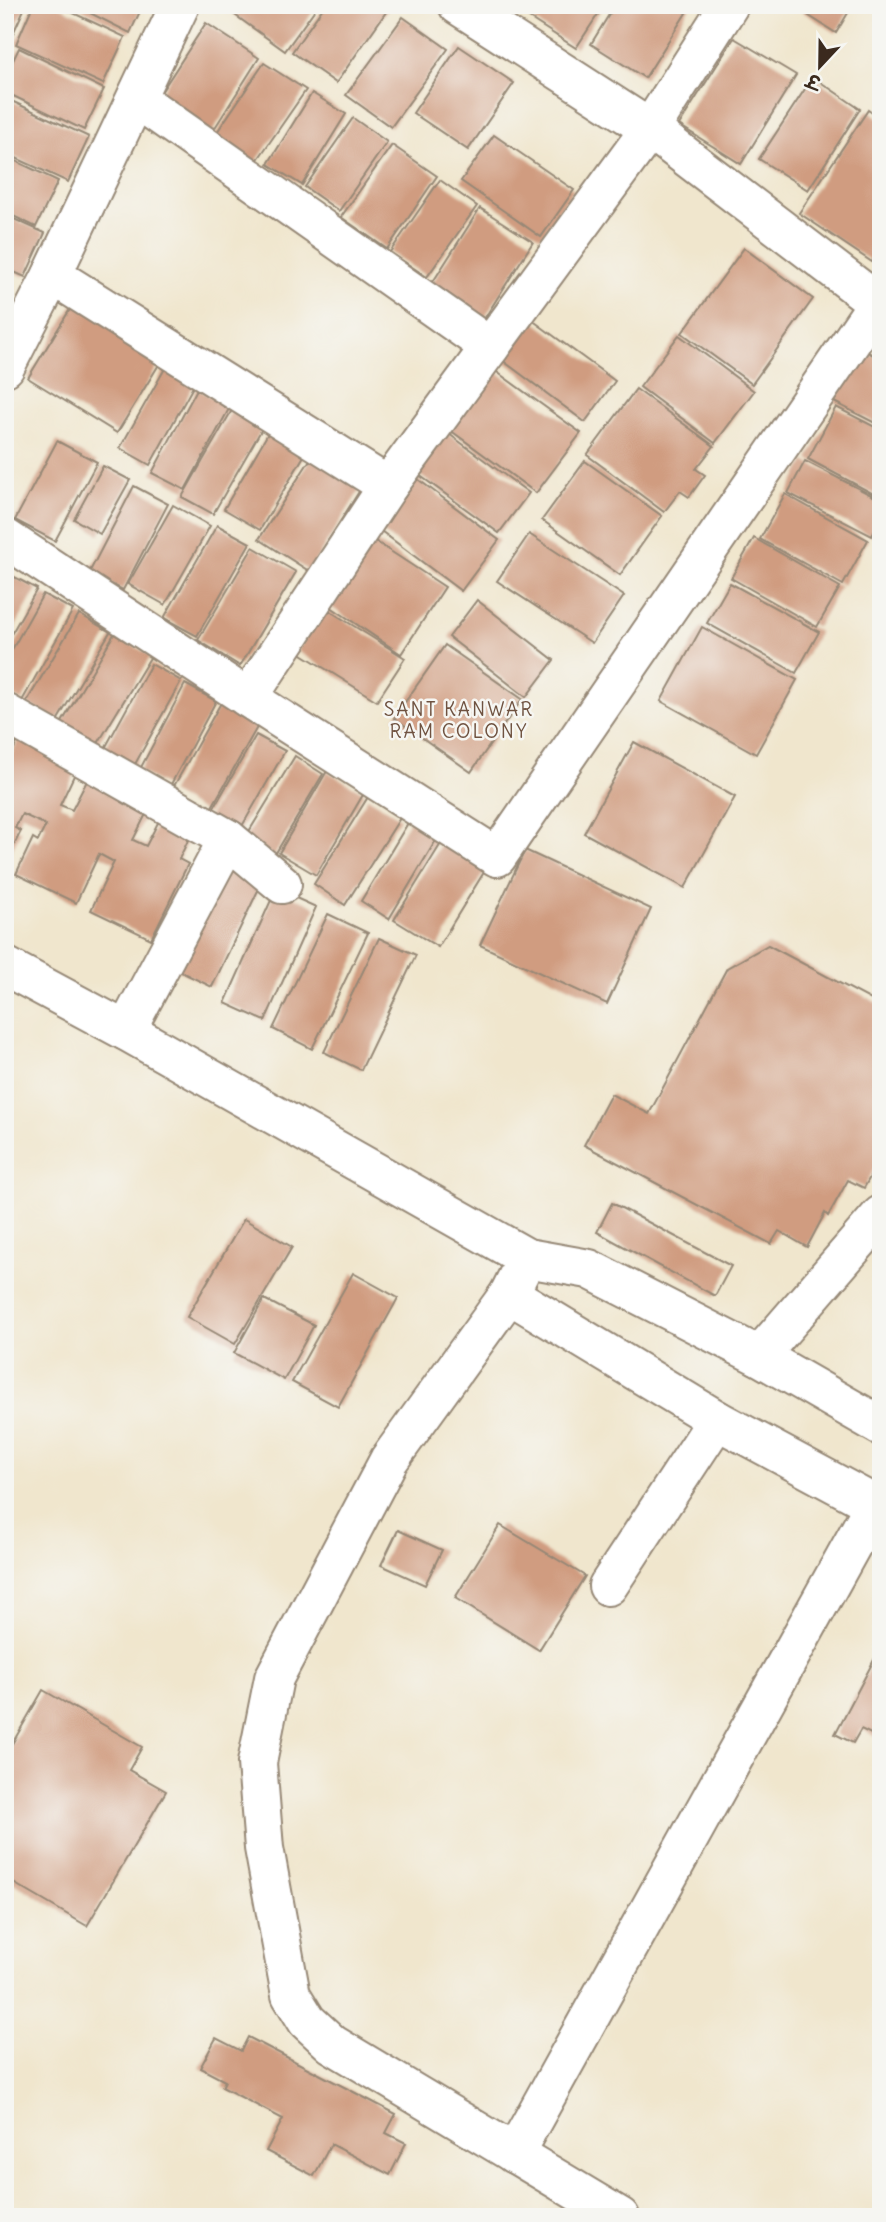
<svg xmlns="http://www.w3.org/2000/svg" width="886" height="2222" font-family="Delius,'Playpen Sans Deva',sans-serif">
	<style>
		.building { fill: #d09c80 }
		.lines { fill: none; stroke-linecap: round; stroke-linejoin: round }
		.minor-casing { stroke: #968876; stroke-width: 42 }
		.minor { stroke: #fff; stroke-width: 38 }
		.labels { text-anchor: middle; dominant-baseline: central; stroke-width: 5; stroke-linejoin: round; paint-order: stroke }
		.neighbourhood-label { font-size: 19px; letter-spacing: 2px; fill: #6f5240; stroke: #f6f6f2 }
	</style>
	<rect width="100%" height="100%" fill="#f6f6f2"/>
	<filter id="ink" filterUnits="userSpaceOnUse"><feTurbulence type="fractalNoise" baseFrequency=".0143" numOctaves="2"/><feDisplacementMap in="SourceGraphic" scale="14" xChannelSelector="R" yChannelSelector="G"/><feConvolveMatrix kernelMatrix="1 2 1 2 8 2 1 2 1" color-interpolation-filters="sRGB"/></filter>
	<filter id="wash" filterUnits="userSpaceOnUse"><feTurbulence type="fractalNoise" baseFrequency=".00686" numOctaves="4" result="noise"/><feDisplacementMap in="SourceGraphic" scale="28" xChannelSelector="R" yChannelSelector="G"/><feGaussianBlur stdDeviation="1.57" result="paint"/><feColorMatrix in="noise" values="0 0 0 0 0 0 0 0 0 0 0 0 0 0 0 0 0 1.4 0 .05"/><feComposite in="paint" operator="in"/></filter>
	<g filter="url(#wash)">
		<rect width="100%" height="100%" fill="#f0e6cd"/>
		<g id="blocks">
			<g class="building">
				<polygon points="5,5 26,5 5,51"/>
				<polygon points="33,5 56,5 125,37 103,84 16,44"/>
				<polygon points="74,5 143,5 130,33"/>
				<polygon points="221,5 318,5 285,51"/>
				<polygon points="325,5 391,5 336,83 292,52"/>
				<polygon points="476,5 517,5 505,23"/>
				<polygon points="533,5 604,5 576,48 526,16"/>
				<polygon points="615,5 691,5 645,78 591,44"/>
				<polygon points="792,5 848,5 851,8 836,33"/>
				<polygon points="403,17 448,49 391,127 346,95"/>
				<polygon points="206,23 259,58 211,134 156,100"/>
				<polygon points="734,38 796,75 741,164 679,125"/>
				<polygon points="459,46 514,83 468,150 413,113"/>
				<polygon points="19,48 104,89 84,130 5,92 5,77"/>
				<polygon points="264,63 306,90 254,165 213,138"/>
				<polygon points="813,77 860,109 808,190 759,159"/>
				<polygon points="312,93 346,114 302,185 268,164"/>
				<polygon points="5,98 89,137 68,182 5,153"/>
				<polygon points="868,110 881,119 881,248 872,262 799,213"/>
				<polygon points="353,118 387,142 339,211 305,187"/>
				<polygon points="494,135 574,190 541,237 461,181"/>
				<polygon points="392,145 437,176 387,249 341,217"/>
				<polygon points="5,156 58,181 36,227 5,212"/>
				<polygon points="440,180 477,206 427,277 390,252"/>
				<polygon points="480,208 533,242 484,319 431,285"/>
				<polygon points="5,215 45,233 25,277 5,268"/>
				<polygon points="744,248 813,299 752,384 682,333"/>
				<polygon points="77,298 166,353 117,433 28,378"/>
				<polygon points="528,317 615,381 585,422 498,357"/>
				<polygon points="679,335 754,391 715,443 640,387"/>
				<polygon points="862,349 881,359 881,426 834,402"/>
				<polygon points="172,356 201,372 150,465 120,448"/>
				<polygon points="490,367 581,433 536,493 446,427"/>
				<polygon points="197,389 230,407 185,490 152,473"/>
				<polygon points="636,389 714,446 696,469 705,475 689,497 680,491 664,512 587,455"/>
				<polygon points="836,407 881,430 881,498 808,459"/>
				<polygon points="232,410 263,427 213,514 182,497"/>
				<polygon points="274,423 311,444 260,530 224,509"/>
				<polygon points="445,431 529,493 499,533 415,472"/>
				<polygon points="57,441 97,462 55,541 15,520"/>
				<polygon points="317,449 360,490 309,571 259,539"/>
				<polygon points="585,461 662,516 620,575 542,520"/>
				<polygon points="805,461 881,500 881,519 872,536 788,493"/>
				<polygon points="103,466 130,480 100,534 74,519"/>
				<polygon points="415,477 499,540 461,591 377,528"/>
				<polygon points="134,486 168,504 123,590 89,573"/>
				<polygon points="785,494 868,540 843,585 760,539"/>
				<polygon points="173,505 210,526 165,605 128,584"/>
				<polygon points="217,525 250,543 197,636 164,618"/>
				<polygon points="529,534 624,596 592,643 497,581"/>
				<polygon points="754,538 840,587 817,627 731,578"/>
				<polygon points="372,539 445,587 401,654 328,605"/>
				<polygon points="253,547 296,572 240,666 198,640"/>
				<polygon points="5,572 37,589 5,645"/>
				<polygon points="730,583 819,632 796,673 707,623"/>
				<polygon points="43,594 73,610 22,701 5,692 5,662"/>
				<polygon points="477,600 554,660 526,697 449,637"/>
				<polygon points="325,608 405,658 377,701 297,651"/>
				<polygon points="79,614 110,632 57,721 26,703"/>
				<polygon points="702,627 797,680 756,754 661,701"/>
				<polygon points="114,634 151,656 97,745 61,724"/>
				<polygon points="445,645 522,699 471,772 394,718"/>
				<polygon points="151,664 181,681 134,766 104,750"/>
				<polygon points="185,684 216,701 169,788 139,771"/>
				<polygon points="222,701 260,722 208,814 170,793"/>
				<polygon points="256,735 285,751 237,835 208,818"/>
				<polygon points="19,738 78,767 60,805 72,810 91,773 152,802 133,840 146,846 165,809 196,824 179,859 188,864 151,939 91,910 114,862 99,854 76,903 16,874 33,838 38,841 46,825 22,814 15,828 21,831 5,863 5,768"/>
				<polygon points="634,742 735,797 685,888 584,833"/>
				<polygon points="295,756 323,774 274,856 245,838"/>
				<polygon points="327,771 364,793 316,875 279,853"/>
				<polygon points="368,797 400,818 345,905 314,884"/>
				<polygon points="411,818 439,835 389,919 361,901"/>
				<polygon points="445,837 489,864 438,947 394,920"/>
				<polygon points="525,850 651,909 607,1004 480,945"/>
				<polygon points="228,863 263,880 212,987 177,970"/>
				<polygon points="276,889 316,907 265,1021 225,1003"/>
				<polygon points="328,914 368,933 312,1049 273,1029"/>
				<polygon points="379,938 416,955 361,1070 324,1052"/>
				<polygon points="768,945 881,1005 881,1157 864,1188 848,1180 828,1216 825,1213 807,1247 779,1231 771,1244 584,1145 611,1094 649,1114 727,968"/>
				<polygon points="612,1203 731,1266 715,1296 597,1232"/>
				<polygon points="244,1219 292,1247 235,1344 187,1317"/>
				<polygon points="353,1273 398,1298 338,1407 292,1382"/>
				<polygon points="264,1299 314,1325 284,1380 234,1353"/>
				<polygon points="500,1525 585,1576 539,1650 455,1598"/>
				<polygon points="398,1530 442,1550 425,1585 381,1565"/>
				<polygon points="875,1658 881,1662 881,1739 861,1729 853,1743 835,1734"/>
				<polygon points="43,1690 142,1747 129,1770 166,1791 87,1926 5,1878 5,1756"/>
				<polygon points="248,2037 396,2114 386,2133 406,2143 390,2175 331,2144 314,2176 266,2151 283,2119 222,2087 225,2081 200,2068 216,2038 241,2051"/>
			</g>
		</g>
	</g>
	<g filter="url(#ink)">
		<use href="#blocks" fill-opacity="0" stroke="#968876" stroke-width="2"/>
		<g class="lines">
			<defs>
				<g id="minor">
					<polyline points="458,5 650,129 878,303"/>
					<polyline points="137,99 490,347"/>
					<polyline points="52,275 388,486"/>
					<polyline points="5,367 52,275 180,5"/>
					<polyline points="5,538 248,698 497,857 881,298"/>
					<polyline points="248,698 388,486 650,129 729,5"/>
					<polyline points="5,713 228,839 282,884"/>
					<polyline points="5,966 126,1031 527,1258 589,1269 759,1356 881,1426"/>
					<polyline points="126,1031 228,839"/>
					<polyline points="527,1258 509,1294 389,1460 274,1678 257,1763 264,1848 291,1995 307,2021 332,2044 620,2217"/>
					<polyline points="509,1294 717,1420 881,1508"/>
					<polyline points="759,1356 881,1215"/>
					<polyline points="608,1586 717,1420"/>
					<polyline points="514,2154 874,1505"/>
				</g>
			</defs>
			<use href="#minor" class="minor-casing"/>
			<use href="#minor" class="minor"/>
		</g>
	</g>
	<g class="labels">
		<g class="neighbourhood-label">
			<text x="459" y="709">SANT KANWAR<tspan x="459" dy="22">RAM COLONY</tspan></text>
		</g>
	</g>
	<rect width="886" height="2222" fill="none" stroke="#f6f6f2" stroke-width="28"/>
	<g transform="translate(820 66) rotate(202)" stroke="#f6f6f2" stroke-width="5" paint-order="stroke">
	<path d="M0-5L12 26L0 18L-12 26Z" fill="#3b2a1e"/>
	<text y="-10" font-size="19" font-weight="bold" text-anchor="middle" fill="#3b2a1e">उ</text>
	</g>
</svg>
